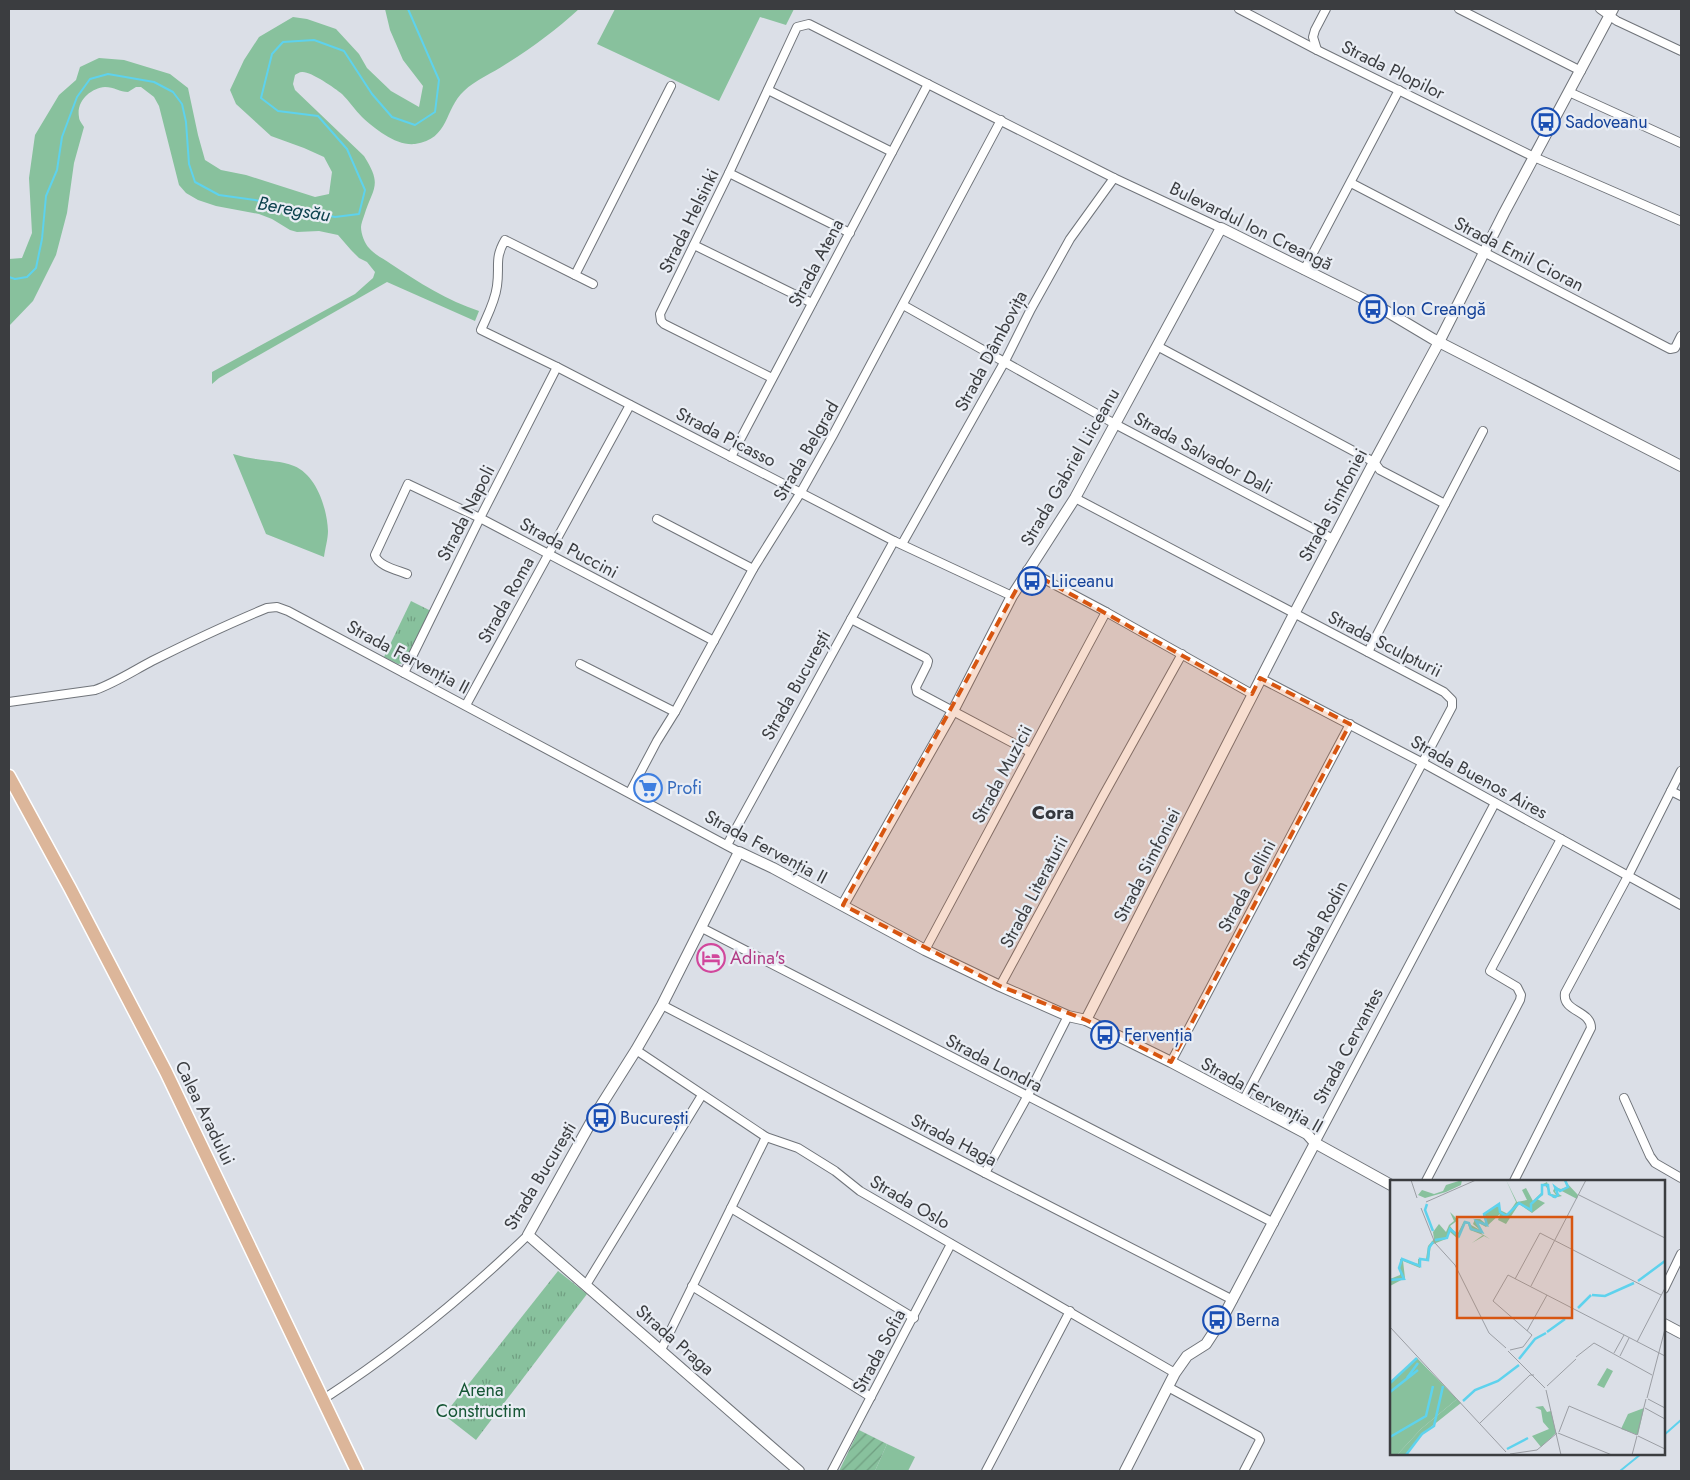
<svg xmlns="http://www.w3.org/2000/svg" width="1690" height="1480" font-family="Jost,sans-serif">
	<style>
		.grass { fill: #88c19d }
		.park { fill: url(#park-tufts) }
		.garden { fill: url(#garden-furrows) }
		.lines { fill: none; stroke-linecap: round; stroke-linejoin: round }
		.stream { stroke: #5ed2ed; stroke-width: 2 }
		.minor-casing { stroke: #70747a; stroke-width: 10 }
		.tertiary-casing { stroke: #70747a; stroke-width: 12 }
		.primary-casing { stroke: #fff; stroke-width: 15 }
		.minor { stroke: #fff; stroke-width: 8 }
		.tertiary { stroke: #fff; stroke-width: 10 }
		.primary { stroke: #dcb69a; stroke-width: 12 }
		.marked { fill: #d75611; fill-opacity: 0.2; stroke: #d75611; stroke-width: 4; stroke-dasharray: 10 6; stroke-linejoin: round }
		.labels { text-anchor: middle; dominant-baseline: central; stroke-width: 4.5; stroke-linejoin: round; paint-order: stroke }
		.street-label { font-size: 18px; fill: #3b3d40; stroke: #e9edf4 }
		.transit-label { font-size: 18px; fill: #164399; stroke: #e9edf4; text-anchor: start }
		.shop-label { font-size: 18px; fill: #366cbe; stroke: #e9edf4; text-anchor: start }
		.hotel-label { font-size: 18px; fill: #b23c85; stroke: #e9edf4; text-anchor: start }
		.park-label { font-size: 18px; fill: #165635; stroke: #e9edf4 }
		.water-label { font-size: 19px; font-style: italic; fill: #0e434e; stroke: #e9edf4 }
		.neighbourhood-label { font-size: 19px; font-weight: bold; fill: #34373d; stroke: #e9edf4 }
		.inset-river { fill: none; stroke: #5ed2ed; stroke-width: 2.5 }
		.inset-road { fill: none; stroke: #9b9ea4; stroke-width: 1 }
		.view { fill: #d75611; fill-opacity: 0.15; stroke: #d75611; stroke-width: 2.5 }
		.inset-edge { fill: none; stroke: #3b3d40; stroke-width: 2.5 }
	</style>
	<defs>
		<pattern id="park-tufts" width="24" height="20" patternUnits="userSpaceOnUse" patternTransform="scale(1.25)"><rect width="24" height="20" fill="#88c19d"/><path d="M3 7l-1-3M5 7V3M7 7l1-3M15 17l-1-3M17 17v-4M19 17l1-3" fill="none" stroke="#709e81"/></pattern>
		<pattern id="garden-furrows" width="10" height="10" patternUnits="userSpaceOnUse" patternTransform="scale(1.25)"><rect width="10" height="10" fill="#88c19d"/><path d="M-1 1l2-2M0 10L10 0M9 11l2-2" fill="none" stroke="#709e81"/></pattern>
	</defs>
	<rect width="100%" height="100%" fill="#dbdfe7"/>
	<g class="grass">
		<path d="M 385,9 L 579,9 C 557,29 532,48 506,64 C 493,73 475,80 464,91 C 444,109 450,139 415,144 C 396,146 375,129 362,117 C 355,110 349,101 342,94 C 335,88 310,71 302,72 C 299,72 297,74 295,75 L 293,84 L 295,90 L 364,156 C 383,186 373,187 364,216 C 363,219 361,224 361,227 C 361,234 365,244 369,248 C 375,255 384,259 391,264 C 418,282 448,301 479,311 L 475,321 L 387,282 L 219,378 L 212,384 L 212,372 L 355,294 L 373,278 L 375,272 L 367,262 L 359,258 L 351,250 L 338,235 L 319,231 L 297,232 L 290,230 L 272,219 L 259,214 L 216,206 L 198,200 L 186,193 L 179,185 L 159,106 L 154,97 L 141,87 L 136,87 L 128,92 C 120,92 114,87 105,87 C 91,88 76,101 79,117 C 79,120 82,124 84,127 L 74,163 L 67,213 L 56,255 L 33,301 L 9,326 L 9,259 L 22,258 L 32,233 L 29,178 L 35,135 L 59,95 L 76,80 L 80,67 L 99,58 L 124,60 L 170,74 L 188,88 L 198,135 L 205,160 L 221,170 L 246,175 L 315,197 L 329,194 L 332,172 L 324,157 L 304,148 L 271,136 L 236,104 L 230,90 L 244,60 L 259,37 L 293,17 L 307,19 L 336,29 L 359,54 L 367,68 L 391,91 L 419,107 L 423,86 L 403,60 L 390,30 Z"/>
		<polygon points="615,9 794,9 786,25 760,17 719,101 597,44"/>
		<path d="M 233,454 C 241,456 248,458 256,459 C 269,461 281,461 294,466 C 316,475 327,507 328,531 C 328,539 325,549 324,557 L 266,534 Z"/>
		<polygon points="887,1444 915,1457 908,1471 875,1471"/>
	</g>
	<g class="park">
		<polygon points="411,601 431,611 405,663 398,664 384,657"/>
		<polygon points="558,1271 587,1294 476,1440 444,1415"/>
	</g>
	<polygon class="garden" points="859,1430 887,1444 875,1471 839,1471"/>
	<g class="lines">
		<g class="stream">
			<polyline points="9,277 15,279 27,277 36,268 42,239 46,196 57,170 62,137 77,97 90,79 108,74 154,82 173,92 182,104 186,122 189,164 195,182 219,195 255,200 335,217 359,214 365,190 347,149 318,116 278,111 261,98 272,54 283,42 314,40 344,51 372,94 392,117 415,125 435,112 439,80 408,9"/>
			<polyline points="1664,1435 1681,1420"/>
			<polyline points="1620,1471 1641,1454"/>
		</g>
		<defs>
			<g id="minor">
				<polyline points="1239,9 1317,50 1534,157 1681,221"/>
				<polyline points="1459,9 1581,71"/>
				<polyline points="1600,9 1617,21 1681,51"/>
				<polyline points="1317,50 1313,37 1315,30 1326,9"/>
				<polyline points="768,90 892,152"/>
				<polyline points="1569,92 1681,143"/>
				<polyline points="729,173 850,233"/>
				<polyline points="1351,183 1670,349 1675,348 1681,336"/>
				<polyline points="694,245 812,303"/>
				<polyline points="1304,270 1399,90"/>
				<polyline points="575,275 671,86"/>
				<path d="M 593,284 L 505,240 C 494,259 500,266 497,286 C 495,302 487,316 481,330 L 557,367 L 894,541 L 1012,596"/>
				<polyline points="903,305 1115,424 1333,539"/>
				<polyline points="1157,346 1374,462 1380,470 1445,504"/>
				<polyline points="772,378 664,324 661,321 660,314 729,173 797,27 809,24 1114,178 1221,228"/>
				<polyline points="731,457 928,84"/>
				<polyline points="1075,498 1444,692 1452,700 1452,707 1243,1101"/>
				<polyline points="657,519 753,569"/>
				<polyline points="902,544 1005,361 1031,309 1070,239 1114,178"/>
				<polyline points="1027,570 1106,612 1252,694"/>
				<path d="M 407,574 C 397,570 378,566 375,555 L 408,484 L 480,518 L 714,641"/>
				<polyline points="851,619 926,658 928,661 927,665 916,687 917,692 1030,752"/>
				<polyline points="1368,652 1483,431"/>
				<polyline points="580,664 675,712"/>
				<polyline points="404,673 480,518 557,367"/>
				<polyline points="1260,678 1423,763 1681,905"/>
				<path d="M 9,702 L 95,690 C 115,683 133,671 152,661 C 190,642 228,624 267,608 L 277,607 L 288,611 L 739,852"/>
				<polyline points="466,705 630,405"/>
				<polyline points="1671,791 1681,796"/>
				<polyline points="630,792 657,741 675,712 753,569 801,492 833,435 1001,120"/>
				<polyline points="727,845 894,541"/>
				<polyline points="702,928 1274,1223"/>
				<polyline points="925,950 1106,612"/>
				<polyline points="1000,986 1103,796 1182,654"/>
				<polyline points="662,1005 985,1173 1233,1300"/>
				<polyline points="636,1050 766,1137 798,1148 835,1171 860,1191 1175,1373"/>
				<polyline points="1171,1062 1350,724"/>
				<polyline points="1624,1098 1650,1156 1655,1163 1681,1178"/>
				<polyline points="1315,1143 1495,803"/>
				<polyline points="985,1173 1027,1097 1068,1016"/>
				<polyline points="1426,1181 1520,1000 1521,995 1517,987 1490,971 1561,839"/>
				<path d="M 1514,1181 L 1591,1028 C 1591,1010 1562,1012 1565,993 L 1628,876 L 1681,771"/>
				<polyline points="731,1208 914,1318"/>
				<polyline points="586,1285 702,1095"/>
				<polyline points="692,1286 871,1397"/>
				<polyline points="1664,1289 1681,1254"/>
				<polyline points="661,1350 766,1137"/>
				<polyline points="1168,1387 1258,1436 1260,1440 1244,1471"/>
				<path d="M 322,1400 C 396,1352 465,1296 528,1235"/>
				<polyline points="832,1471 951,1244"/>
				<polyline points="986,1471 1070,1311"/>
			</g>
			<g id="tertiary">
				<polyline points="843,905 953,711 1012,596 1075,498 1221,228 1376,305 1433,339 1681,466"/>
				<polyline points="1086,1020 1294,614 1374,462 1439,342 1504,213 1613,9"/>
				<polyline points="1664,1324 1681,1333"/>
				<polyline points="799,1471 528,1235 595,1115 636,1050 662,1005 739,852 773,868 925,950 1000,986 1068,1016 1086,1020 1171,1062 1307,1134 1315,1143 1391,1185"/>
				<polyline points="1125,1471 1175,1373 1187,1356 1206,1344 1221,1321 1315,1143"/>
			</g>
			<polyline id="primary" points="9,776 70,888 166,1072 357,1471"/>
		</defs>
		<use href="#minor" class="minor-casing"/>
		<use href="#tertiary" class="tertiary-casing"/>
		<use href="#primary" class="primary-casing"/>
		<use href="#minor" class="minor"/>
		<use href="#tertiary" class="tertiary"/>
		<use href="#primary" class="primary"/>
	</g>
	<path class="marked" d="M 1027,570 L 1252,694 L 1260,678 L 1350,724 L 1171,1062 L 1086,1020 L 1000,986 L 843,905 Z"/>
	<defs>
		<symbol id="bus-ring" viewBox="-11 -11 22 22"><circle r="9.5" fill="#e9edf4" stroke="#1a4fb4" stroke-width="1.5"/><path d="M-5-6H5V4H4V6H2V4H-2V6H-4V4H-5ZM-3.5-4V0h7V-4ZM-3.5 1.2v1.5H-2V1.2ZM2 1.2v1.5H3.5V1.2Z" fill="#1a4fb4"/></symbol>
		<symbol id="supermarket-ring" viewBox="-11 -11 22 22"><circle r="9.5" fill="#e9edf4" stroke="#3f7fe0" stroke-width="1.5"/><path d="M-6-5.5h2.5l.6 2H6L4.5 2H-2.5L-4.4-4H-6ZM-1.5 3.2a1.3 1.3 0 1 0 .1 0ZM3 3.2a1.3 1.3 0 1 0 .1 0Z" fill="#3f7fe0"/></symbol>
		<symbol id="hotel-ring" viewBox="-11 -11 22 22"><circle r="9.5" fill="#e9edf4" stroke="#d1479c" stroke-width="1.5"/><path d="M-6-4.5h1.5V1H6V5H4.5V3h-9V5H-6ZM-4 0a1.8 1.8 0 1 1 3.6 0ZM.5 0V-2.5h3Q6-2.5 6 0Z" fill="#d1479c"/></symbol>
	</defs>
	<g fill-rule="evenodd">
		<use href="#bus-ring" x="1530" y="106" width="32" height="32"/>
		<use href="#bus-ring" x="1357" y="293" width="32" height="32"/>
		<use href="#bus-ring" x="1016" y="565" width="32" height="32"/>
		<use href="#supermarket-ring" x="632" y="772" width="32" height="32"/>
		<use href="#hotel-ring" x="695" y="942" width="32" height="32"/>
		<use href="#bus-ring" x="1089" y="1019" width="32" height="32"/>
		<use href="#bus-ring" x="585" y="1102" width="32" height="32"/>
		<use href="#bus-ring" x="1201" y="1304" width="32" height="32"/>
	</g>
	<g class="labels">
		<g class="street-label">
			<text transform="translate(1393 70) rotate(26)">Strada Plopilor</text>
			<text transform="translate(689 221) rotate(-64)">Strada Helsinki</text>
			<text transform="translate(1251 226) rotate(26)">Bulevardul Ion Creangă</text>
			<text transform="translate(1519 254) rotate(27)">Strada Emil Cioran</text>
			<text transform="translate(816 263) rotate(-62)">Strada Atena</text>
			<text transform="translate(991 351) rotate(-62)">Strada Dâmbovița</text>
			<text transform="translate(726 437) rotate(27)">Strada Picasso</text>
			<text transform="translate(806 451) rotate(-60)">Strada Belgrad</text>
			<text transform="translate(1203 453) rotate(28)">Strada Salvador Dali</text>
			<text transform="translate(1070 467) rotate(-60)">Strada Gabriel Liiceanu</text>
			<text transform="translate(1333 505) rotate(-62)">Strada Simfoniei</text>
			<text transform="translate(466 513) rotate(-63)">Strada Napoli</text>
			<text transform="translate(569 548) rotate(28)">Strada Puccini</text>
			<text transform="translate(506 600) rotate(-61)">Strada Roma</text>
			<text transform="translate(1385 644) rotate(27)">Strada Sculpturii</text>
			<text transform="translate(408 657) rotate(28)">Strada Fervenția II</text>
			<text transform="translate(796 685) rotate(-61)">Strada București</text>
			<text transform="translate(1002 774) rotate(-62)">Strada Muzicii</text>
			<text transform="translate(1479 777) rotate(29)">Strada Buenos Aires</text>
			<text transform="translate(766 847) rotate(28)">Strada Fervenția II</text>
			<text transform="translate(1147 865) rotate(-63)">Strada Simfoniei</text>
			<text transform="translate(1247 886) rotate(-62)">Strada Cellini</text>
			<text transform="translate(1034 892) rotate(-62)">Strada Literaturii</text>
			<text transform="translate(1320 925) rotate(-62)">Strada Rodin</text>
			<text transform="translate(1348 1046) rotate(-62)">Strada Cervantes</text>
			<text transform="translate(994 1063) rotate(27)">Strada Londra</text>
			<text transform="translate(1262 1095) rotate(29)">Strada Fervenția II</text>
			<text transform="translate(205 1113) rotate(64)">Calea Aradului</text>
			<text transform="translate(954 1140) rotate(27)">Strada Haga</text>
			<text transform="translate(540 1176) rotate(-59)">Strada București</text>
			<text transform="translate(910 1202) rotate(30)">Strada Oslo</text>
			<text transform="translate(675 1340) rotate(41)">Strada Praga</text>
			<text transform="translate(879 1351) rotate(-62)">Strada Sofia</text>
		</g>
		<g class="transit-label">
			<text x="1565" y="122">Sadoveanu</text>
			<text x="1392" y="309">Ion Creangă</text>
			<text x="1051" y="581">Liiceanu</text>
			<text x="1124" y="1035">Fervenția</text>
			<text x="620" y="1118">București</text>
			<text x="1236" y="1320">Berna</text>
		</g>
		<g class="shop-label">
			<text x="667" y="788">Profi</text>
		</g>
		<g class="hotel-label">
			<text x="730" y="958">Adina's</text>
		</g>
		<g class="park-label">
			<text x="481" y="1390">Arena<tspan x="481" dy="21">Constructim</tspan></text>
		</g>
		<g class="water-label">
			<text transform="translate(294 209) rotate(10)">Beregsău</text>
		</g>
		<g class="neighbourhood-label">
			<text x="1053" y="812">Cora</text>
		</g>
	</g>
	<g transform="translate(1390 1180)">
		<rect width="275" height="275" fill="#dbdfe7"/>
		<path d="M 72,0 L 71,5 L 56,12 L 35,18 L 28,15 L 32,10 L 44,14 L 53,11 L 56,5 ZM 116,0 L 127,22 L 137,20 L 132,10 L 136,8 L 143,21 L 151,13 L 151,5 L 157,2 L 161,14 L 166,15 L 163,11 L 165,7 L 171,9 L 177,7 L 174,0 L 188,15 L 187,19 L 166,8 L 165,12 L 172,16 L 163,18 L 155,5 L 152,7 L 153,15 L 147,19 L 155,23 L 142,33 L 129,24 L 116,44 L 108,40 L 110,34 L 96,47 L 87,42 L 92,54 L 100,59 L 94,56 L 82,63 L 93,55 L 80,50 L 78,44 L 74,43 L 68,59 L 60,52 L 56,59 L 41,65 L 39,79 L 31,80 L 30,88 L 13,81 L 15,98 L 0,106 L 0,99 L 10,95 L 10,79 L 28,84 L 28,79 L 36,79 L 38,66 L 44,59 L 43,52 L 49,44 L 56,52 L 59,45 L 64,41 L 60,32 L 68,40 L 60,46 L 67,55 L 74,41 L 90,50 L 83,44 L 85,39 L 90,39 L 96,44 L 93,34 L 109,24 L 110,30 L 118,34 L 126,22 ZM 27,178 L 67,219 L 31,249 L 7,275 L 0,275 L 0,203 ZM 217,188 L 223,191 L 214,208 L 207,205 ZM 254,228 L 248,255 L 231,249 L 238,234 Z" fill="#88c19d"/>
		<path d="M 67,219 L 71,223 L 32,254 L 15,275 L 7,275 L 31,249 Z" fill="#88c19d"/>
		<path d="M 153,226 L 157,232 L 161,231 L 166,253 L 151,267 L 142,256 L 159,249 L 153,242 L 151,230 L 145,227 Z" fill="#88c19d"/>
		<path class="inset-river" d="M 37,24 L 35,30 L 43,51M 45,60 L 57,58 L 60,49 L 69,56 L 75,42 L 79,43 L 81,49 L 92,52 L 86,41 L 97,45 L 94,34 L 109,24 L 110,32 L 116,36 L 129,23 L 141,30 L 141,24 L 152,14 L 152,5 L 158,5 L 159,14 L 165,17 L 168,15 L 165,7 L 170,11 L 178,7 L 175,0M 0,100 L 14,99 L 9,88 L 12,79 L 30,86 L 30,79 L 38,80 L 39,68 L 43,62M 248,101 L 275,81M 202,115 L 215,116 L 244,103M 188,128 L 201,115M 157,152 L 175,139M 129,179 L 145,159 L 156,153M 17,198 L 28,183M 0,203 L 27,178M 0,212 L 28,190M 73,221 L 85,210 L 108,201 L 129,185M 0,257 L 36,236 L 43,206M 117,269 L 138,258M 16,275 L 32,254 L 44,246 L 53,206"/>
		<path class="inset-road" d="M 21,0 L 27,18M 189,15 L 275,58M 36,22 L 86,0M 31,28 L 45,63 L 65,85 L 99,153 L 116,168M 125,99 L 150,53 L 271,115M 141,106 L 196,0M 0,147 L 116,272M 137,151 L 157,115M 247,162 L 275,108M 120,170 L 133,167 L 142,155 L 103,121 L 118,95 L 275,176M 118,171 L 155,208M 224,173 L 234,155M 230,176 L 239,158M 186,177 L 204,163 L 262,195M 157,206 L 186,179M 156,210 L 171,275M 257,218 L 275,149M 258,219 L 275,228M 255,228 L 275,239M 90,243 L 140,195 L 144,195M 169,252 L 179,226 L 247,255M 168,253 L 222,275M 247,255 L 256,219M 248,256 L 275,269M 120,274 L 147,270 L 167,253M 242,275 L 247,256"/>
		<path class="view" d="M 67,37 L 182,37 L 182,138 L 67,138 Z"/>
		<rect width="275" height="275" class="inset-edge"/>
	</g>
	<rect width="1690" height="1480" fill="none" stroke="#3b3d40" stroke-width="20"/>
</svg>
